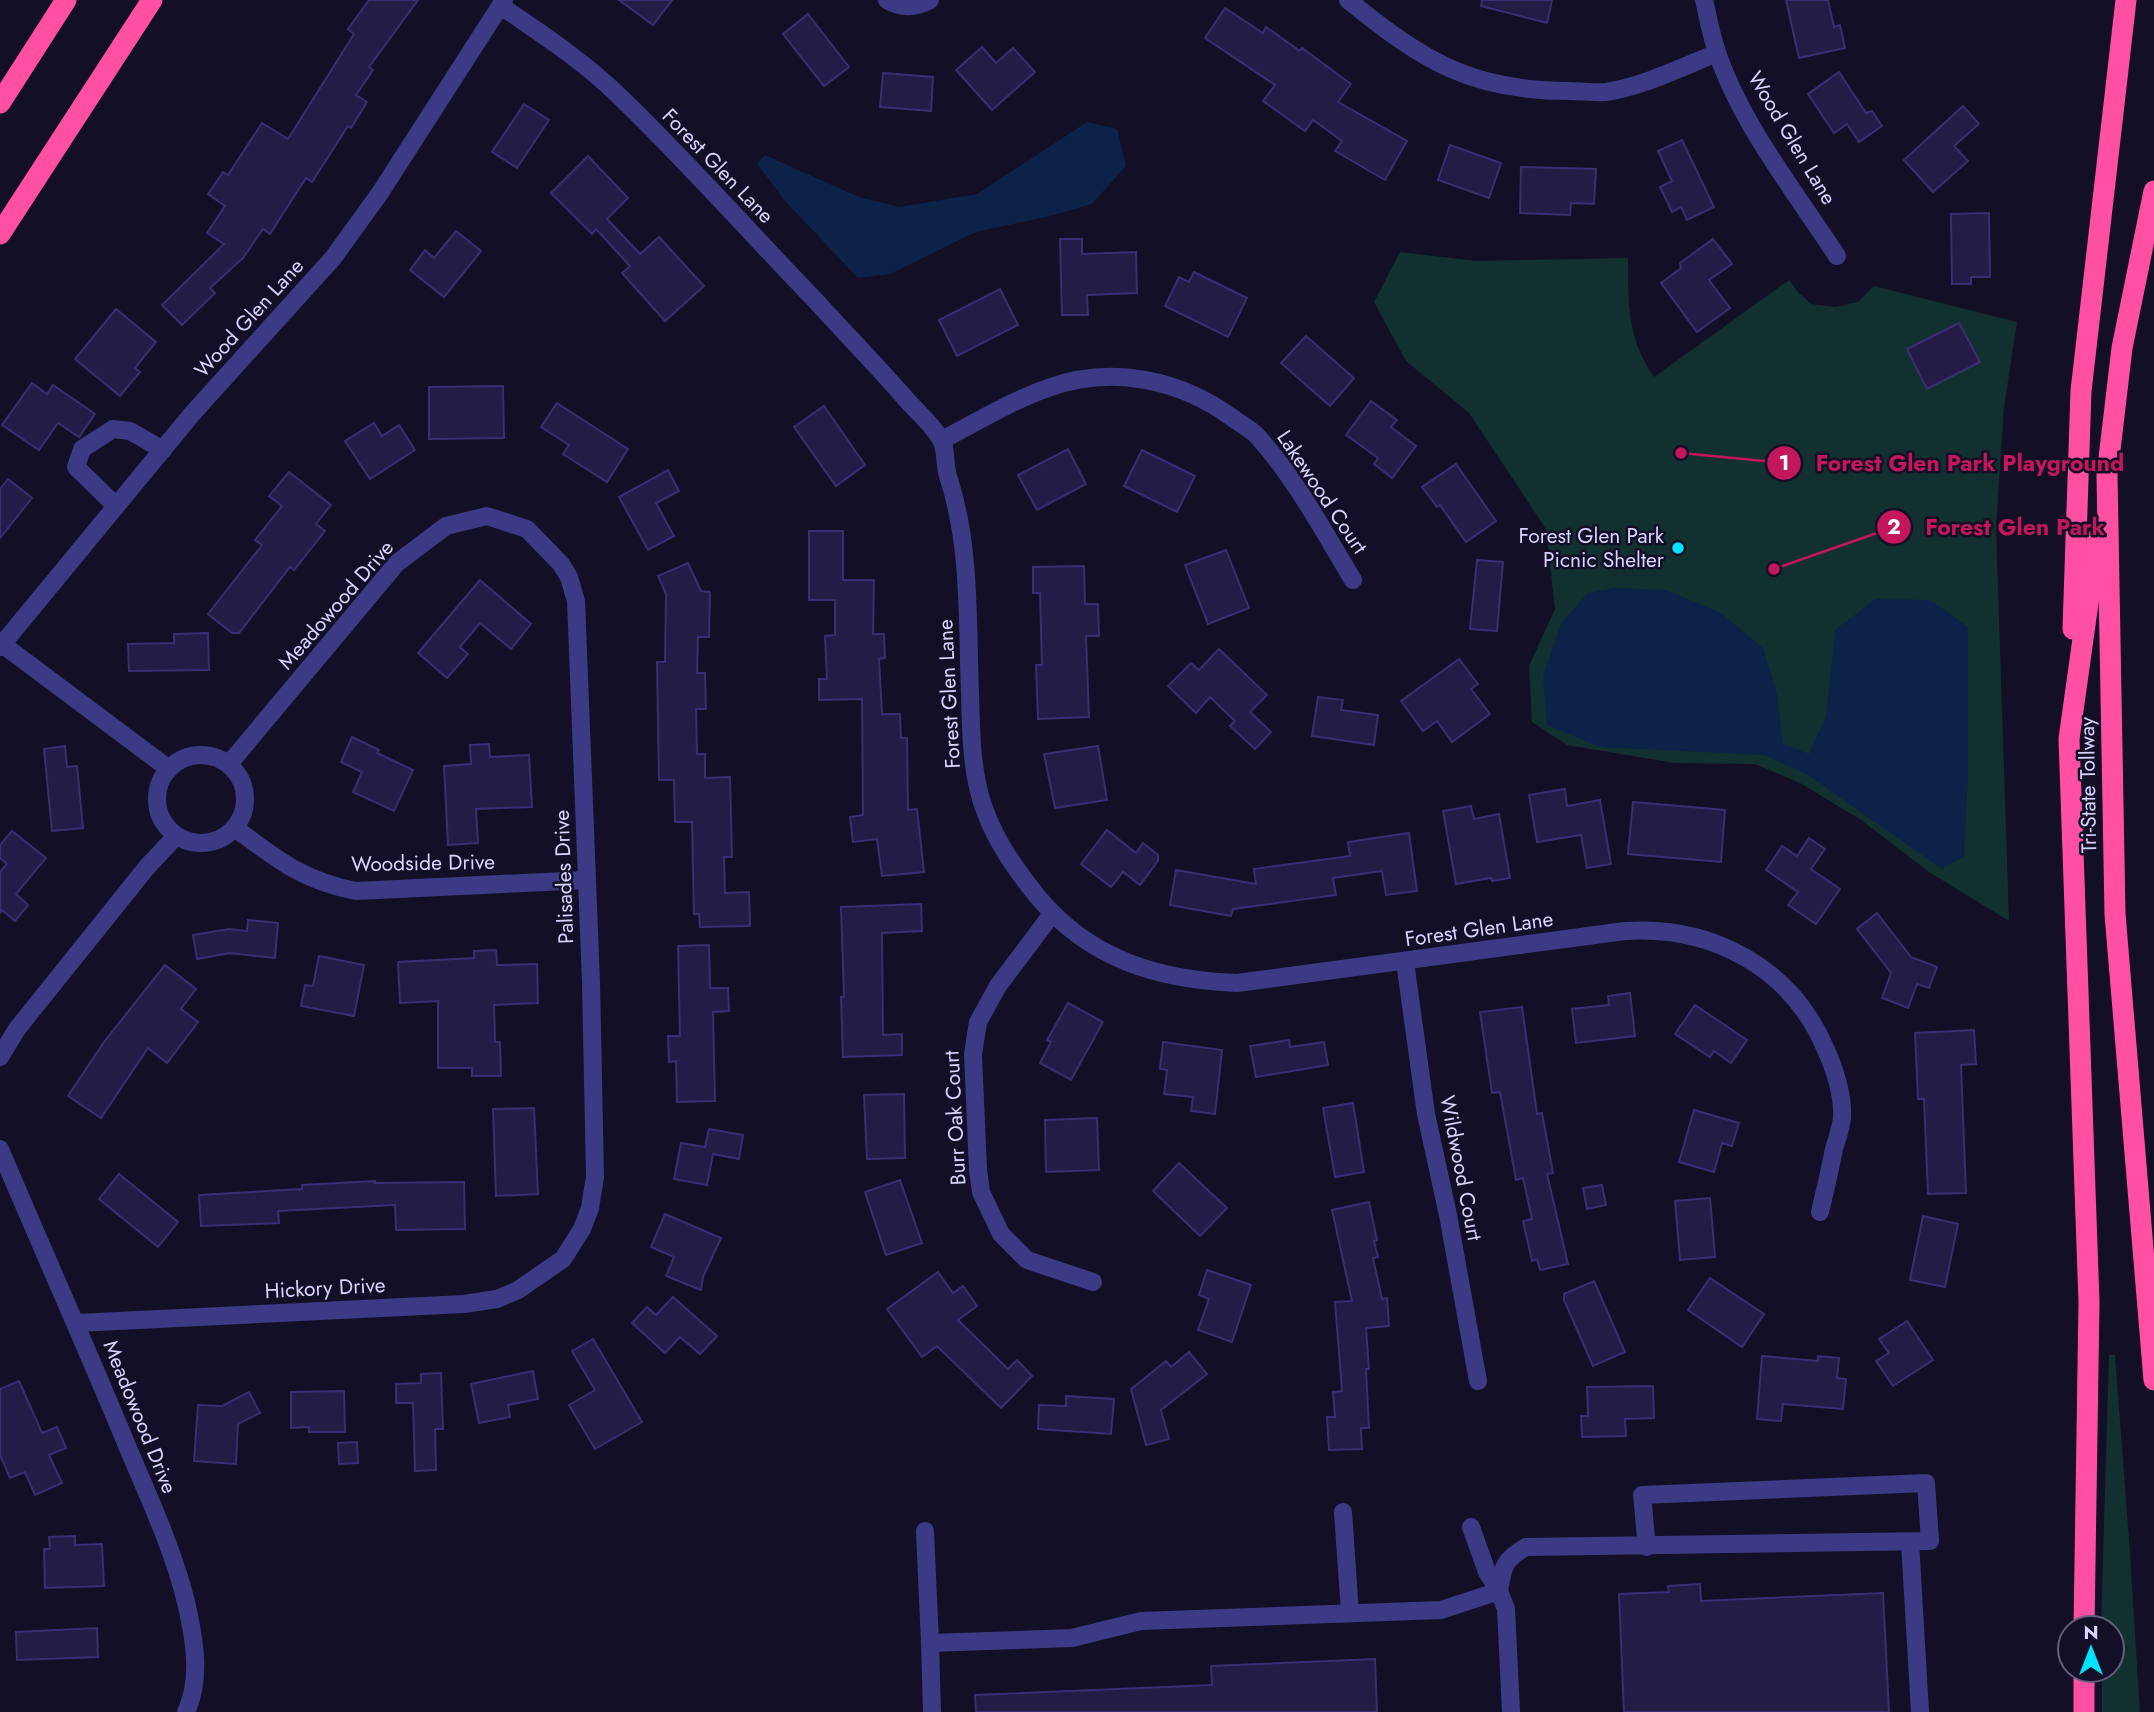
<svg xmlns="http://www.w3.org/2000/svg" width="2154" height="1712" font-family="Jost,sans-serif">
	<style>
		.green { fill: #12302f }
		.water { fill: #0c2248 }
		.building { fill: #241b47; stroke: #3b2d73; stroke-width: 2 }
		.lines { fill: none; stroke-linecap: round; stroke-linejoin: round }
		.minor { stroke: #3d3a85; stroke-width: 18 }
		.highway { stroke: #ff4fa3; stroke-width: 21 }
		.poi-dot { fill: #00e5ff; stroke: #130f26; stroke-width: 2.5 }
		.labels { text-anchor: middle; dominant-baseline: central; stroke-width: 5; stroke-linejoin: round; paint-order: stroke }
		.street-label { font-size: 21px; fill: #d9d4ff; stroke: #130f26 }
		.poi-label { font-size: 21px; fill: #d9d4ff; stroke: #130f26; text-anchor: end }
		.leader { fill: none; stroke: #c2185b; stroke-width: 2.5 }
		.callout-dot { fill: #c2185b; stroke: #130f26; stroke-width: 2.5 }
		.mark-label { font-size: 21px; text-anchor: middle; font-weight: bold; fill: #fff }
		.callout-label { font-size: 23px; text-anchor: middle; font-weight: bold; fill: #c2185b; stroke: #130f26; stroke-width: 5; stroke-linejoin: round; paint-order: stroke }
	</style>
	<rect width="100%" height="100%" fill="#130f26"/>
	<g class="green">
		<path d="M 1400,252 L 1476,261 L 1628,258 C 1628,303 1627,338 1654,377 L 1789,280 L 1797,291 L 1811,304 L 1835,307 L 1858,302 L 1874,286 L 2017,322 L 2004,407 L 1996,527 L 2009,921 L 1929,872 L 1861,820 L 1800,783 L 1755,764 L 1675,763 L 1567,745 L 1532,722 L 1529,666 L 1555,609 L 1546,529 L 1469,413 L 1406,361 L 1374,302 Z"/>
		<polygon points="2109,1355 2115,1355 2129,1539 2140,1712 2102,1712 2102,1670 2112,1670 2112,1628 2101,1627"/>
	</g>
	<g class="water">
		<polygon points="1087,122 1117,129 1126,166 1092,204 1050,216 976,232 890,274 858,278 785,201 757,164 765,155 859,197 899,207 977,194"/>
		<polygon points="1615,588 1666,590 1721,613 1763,648 1777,694 1783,744 1809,754 1826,717 1835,630 1876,599 1930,600 1968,627 1968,775 1964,856 1942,869 1808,775 1764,755 1600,747 1547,725 1543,676 1562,622 1588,593"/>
	</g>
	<g class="building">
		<polygon points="369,0 418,0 369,67 373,70 356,95 367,102 351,128 348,126 312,182 306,178 270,234 263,229 243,258 210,288 215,293 182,325 162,305 224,244 207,233 225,206 208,194 223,172 228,175 262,123 288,139 354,34 348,29"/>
		<polygon points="619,0 672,0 653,25"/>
		<polygon points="1482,0 1552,0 1547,23 1481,6"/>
		<polygon points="1786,0 1828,0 1834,27 1840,25 1845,48 1799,58"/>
		<polygon points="1225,8 1263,33 1266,27 1300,51 1302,48 1351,84 1338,102 1407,141 1385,180 1335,151 1342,141 1313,120 1305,131 1263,101 1275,85 1205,38"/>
		<polygon points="808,14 849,67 824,86 783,34"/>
		<polygon points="982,47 996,63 1013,48 1035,72 992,110 956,70"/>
		<polygon points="1839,72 1866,113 1872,111 1882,126 1859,142 1847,124 1834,133 1808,94"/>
		<polygon points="883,73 933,77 931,111 880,107"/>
		<polygon points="524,104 549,120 517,168 492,152"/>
		<polygon points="1963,106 1979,124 1954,146 1968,161 1933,192 1904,160"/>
		<polygon points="1682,140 1714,207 1687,220 1681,207 1672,212 1660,187 1672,181 1658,151"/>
		<polygon points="1450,145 1501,163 1489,198 1438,180"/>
		<polygon points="588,156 628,198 607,219 640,254 659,237 704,286 665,321 622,273 630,266 596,229 592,234 551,193"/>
		<polygon points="1521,167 1596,169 1594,204 1571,203 1570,215 1520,213"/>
		<polygon points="1989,213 1990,277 1971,277 1971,284 1952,284 1951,214"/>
		<polygon points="456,231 481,251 444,297 410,270 425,250 434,258"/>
		<polygon points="1060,239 1082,239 1082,254 1136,252 1137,293 1087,295 1088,315 1062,315"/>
		<polygon points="1713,239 1732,264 1709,280 1730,308 1697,332 1661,283 1681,268 1680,263"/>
		<polygon points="1194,272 1247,298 1228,337 1165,306 1179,277 1189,282"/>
		<polygon points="1000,289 1018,325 957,356 939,320"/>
		<polygon points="116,309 156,342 135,368 140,372 120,396 75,359"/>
		<polygon points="1959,323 1980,362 1927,389 1907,349"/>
		<polygon points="1306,336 1354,378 1330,406 1281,363"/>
		<polygon points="32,383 47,394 53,385 95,414 79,437 58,423 39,450 2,425"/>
		<polygon points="503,386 504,438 429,439 429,387"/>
		<polygon points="1371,401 1397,420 1391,427 1416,446 1392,478 1374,464 1378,458 1346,435"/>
		<polygon points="557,403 628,449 607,482 563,454 569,445 541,427"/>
		<polygon points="824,406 865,465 836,486 794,427"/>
		<polygon points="374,423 382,436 399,425 415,450 370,479 345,441"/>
		<polygon points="1068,449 1086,484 1037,510 1018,475"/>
		<polygon points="1142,450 1195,476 1177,512 1124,486"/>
		<polygon points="1456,464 1496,521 1466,542 1440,505 1437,507 1422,487"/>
		<polygon points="668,470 679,491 656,503 674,536 648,550 619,497"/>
		<polygon points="289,472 331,505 316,524 325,531 294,570 290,567 239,633 232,633 208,614 262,545 255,540 282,506 269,496"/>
		<polygon points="8,479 32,498 0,538 0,489"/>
		<polygon points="809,531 843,531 843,580 874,580 873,634 884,634 885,658 879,659 882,714 900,714 901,738 907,738 908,810 917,809 924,872 882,876 877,839 853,842 850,817 863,815 862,699 819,700 819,679 827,679 825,636 835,635 835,600 809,600"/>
		<polygon points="1226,550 1249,608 1208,624 1185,565"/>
		<polygon points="1477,560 1503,562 1497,631 1470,629"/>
		<polygon points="688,563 701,591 710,592 709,637 698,637 697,673 705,673 706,709 696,709 697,754 705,754 705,778 730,777 732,857 724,857 725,893 749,892 750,926 700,927 699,914 694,914 692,822 675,822 674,780 659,780 657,662 665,662 666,594 658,576"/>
		<polygon points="1084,566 1085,604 1098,604 1099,636 1086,636 1089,717 1038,719 1036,665 1042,665 1040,593 1033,593 1033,567"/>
		<polygon points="480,580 531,624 511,649 480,623 460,647 468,654 447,678 418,653"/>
		<polygon points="208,633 209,670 129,671 128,644 174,643 174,634"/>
		<polygon points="1219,649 1267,695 1250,712 1271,732 1255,749 1230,726 1235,721 1210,697 1196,713 1168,686 1191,663 1199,670"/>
		<polygon points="1459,659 1478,684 1471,689 1490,714 1452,742 1437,721 1423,731 1401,701"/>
		<polygon points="1318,697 1343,700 1341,710 1378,715 1374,745 1312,736"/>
		<polygon points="352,737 379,750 377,753 413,770 394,811 353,792 362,772 341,762"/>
		<polygon points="489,744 490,757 529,755 532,807 476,809 478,843 448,845 444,766 471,764 470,745"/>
		<polygon points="65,746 67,767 77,766 83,828 52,831 44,749"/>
		<polygon points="1098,746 1107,800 1055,808 1044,754"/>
		<polygon points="1565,789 1567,806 1600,800 1611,864 1587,868 1581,835 1537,842 1529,795"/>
		<polygon points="1633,802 1725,810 1721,862 1628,854"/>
		<polygon points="1471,806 1474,819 1499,814 1510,878 1492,881 1491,878 1456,884 1443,811"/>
		<polygon points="1107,830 1136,853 1143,843 1158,855 1158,861 1140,885 1123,872 1111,887 1081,864"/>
		<polygon points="12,831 46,858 16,894 28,905 15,921 2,910 0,913 0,872 7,864 0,858 0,845"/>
		<polygon points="1409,833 1417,891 1386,895 1382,871 1333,878 1336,895 1233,909 1231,916 1170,905 1176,870 1256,884 1254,869 1350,856 1348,842"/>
		<polygon points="1809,838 1825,849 1811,869 1840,889 1816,924 1788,905 1798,892 1766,870 1782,846 1797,856"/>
		<polygon points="921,904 922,931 882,933 883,1035 902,1034 902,1055 843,1057 841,997 844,997 841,907"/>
		<polygon points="1877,913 1911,957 1937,967 1929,988 1917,984 1908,1008 1882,998 1891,973 1857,929"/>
		<polygon points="248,920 278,923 275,958 230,953 197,959 193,935 229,929 247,931"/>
		<polygon points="709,945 710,988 728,988 729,1011 713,1012 715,1101 677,1102 676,1061 669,1062 668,1036 680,1036 678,946"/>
		<polygon points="496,950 497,965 537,964 538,1003 494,1005 495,1042 500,1042 501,1076 472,1076 472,1068 438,1068 438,1001 400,1003 398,962 474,958 474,951"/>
		<polygon points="319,956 364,965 354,1016 301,1006 305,985 313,986"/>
		<polygon points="165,965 196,989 181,1009 198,1022 167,1063 148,1048 101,1118 68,1096 104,1042"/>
		<polygon points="1630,993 1635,1036 1576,1043 1572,1009 1609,1005 1608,996"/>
		<polygon points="1068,1003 1103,1022 1071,1080 1040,1063 1051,1042 1047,1040"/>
		<polygon points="1695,1005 1747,1040 1731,1063 1714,1051 1710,1057 1675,1034"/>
		<polygon points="1522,1007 1537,1114 1542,1113 1553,1173 1547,1174 1568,1264 1540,1270 1537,1259 1532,1261 1523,1221 1532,1219 1523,1178 1516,1180 1500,1092 1492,1093 1480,1012"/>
		<polygon points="1974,1030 1976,1064 1961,1065 1966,1193 1928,1194 1924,1099 1918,1099 1915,1033"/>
		<polygon points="1289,1040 1290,1047 1324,1042 1328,1065 1256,1077 1250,1046"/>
		<polygon points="1163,1042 1222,1050 1215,1114 1191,1111 1193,1097 1164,1094 1167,1070 1160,1069"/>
		<polygon points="904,1094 905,1158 867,1159 864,1095"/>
		<polygon points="1353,1103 1364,1172 1335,1177 1323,1108"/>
		<polygon points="534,1108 538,1194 496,1196 493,1109"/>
		<polygon points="1694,1110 1739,1123 1732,1146 1722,1143 1714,1172 1679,1162"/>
		<polygon points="1097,1118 1099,1170 1046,1172 1045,1120"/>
		<polygon points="709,1129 743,1135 739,1159 713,1154 707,1185 674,1179 681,1143 705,1147"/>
		<polygon points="1179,1163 1227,1208 1200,1236 1153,1191"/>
		<polygon points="119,1174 178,1222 158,1247 99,1199"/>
		<polygon points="900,1180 922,1243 886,1255 865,1192"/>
		<polygon points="375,1181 375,1183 464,1182 465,1229 396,1230 395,1205 278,1211 279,1223 201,1226 199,1195 302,1189 302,1185"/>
		<polygon points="1602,1185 1606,1205 1587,1209 1583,1188"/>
		<polygon points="1710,1198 1715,1257 1680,1260 1675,1201"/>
		<polygon points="1369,1202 1377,1240 1374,1241 1378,1257 1373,1258 1382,1299 1387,1298 1389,1326 1366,1328 1369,1369 1366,1369 1369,1428 1361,1428 1362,1449 1329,1450 1327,1417 1335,1417 1333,1392 1342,1391 1335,1302 1352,1301 1332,1210"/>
		<polygon points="665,1214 721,1238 703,1277 701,1290 666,1276 674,1257 651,1247"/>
		<polygon points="1923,1216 1958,1224 1945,1287 1910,1280"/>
		<polygon points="1207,1270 1251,1285 1232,1342 1198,1330 1209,1299 1199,1295"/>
		<polygon points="938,1272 953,1293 963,1286 977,1306 958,1320 1008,1369 1017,1360 1032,1376 1001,1408 937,1346 922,1357 887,1309"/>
		<polygon points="1710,1278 1764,1314 1742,1347 1688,1310"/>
		<polygon points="1594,1281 1625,1352 1593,1366 1564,1300 1564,1294"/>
		<polygon points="673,1297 717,1336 700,1354 680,1337 665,1353 632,1323 647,1307 656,1315"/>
		<polygon points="1907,1321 1933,1360 1893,1386 1876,1361 1889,1353 1879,1339"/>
		<polygon points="593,1339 642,1422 595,1449 569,1405 595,1390 572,1351"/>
		<polygon points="1189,1352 1207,1374 1161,1410 1169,1439 1146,1445 1131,1389 1166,1361 1171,1367"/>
		<polygon points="1762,1356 1818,1361 1818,1356 1839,1358 1837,1378 1846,1379 1843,1409 1783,1404 1781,1421 1757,1419"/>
		<polygon points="533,1371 538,1399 508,1405 510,1417 479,1423 471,1384"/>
		<polygon points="441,1373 443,1429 435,1429 436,1470 415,1471 413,1403 396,1403 396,1384 421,1383 421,1374"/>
		<polygon points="19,1381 42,1433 57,1427 66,1448 49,1455 62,1483 35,1495 25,1472 10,1478 0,1455 0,1389"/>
		<polygon points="1653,1386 1654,1418 1625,1419 1626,1436 1582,1437 1581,1416 1588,1416 1587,1387"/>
		<polygon points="344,1391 345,1432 309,1432 309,1427 291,1428 291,1392"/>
		<polygon points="249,1392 260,1413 238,1424 236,1464 194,1461 198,1405 222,1406"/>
		<polygon points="1066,1396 1114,1399 1111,1434 1038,1429 1039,1405 1066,1406"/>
		<polygon points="357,1442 358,1463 339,1464 338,1443"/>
		<polygon points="75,1536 75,1545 102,1544 104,1586 45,1588 44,1549 50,1549 49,1537"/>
		<polygon points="1700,1584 1701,1601 1883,1593 1889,1712 1624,1712 1619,1594 1669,1592 1668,1586"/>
		<polygon points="97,1628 98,1657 17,1660 16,1632"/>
		<polygon points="1375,1659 1377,1712 976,1712 975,1695 1212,1685 1211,1666"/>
	</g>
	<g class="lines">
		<g class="minor">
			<path d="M 887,0 C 902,9 915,8 930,0"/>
			<path d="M 1348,0 C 1422,60 1470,91 1569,91 C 1581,91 1595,93 1606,92 C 1644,86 1682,67 1717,53"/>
			<path d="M 1704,0 C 1708,17 1711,35 1717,52 C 1741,124 1796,193 1837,256"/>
			<path d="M 501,6 C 540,33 582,60 617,94 C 686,160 749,232 815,300 C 845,333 876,365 905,398 C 916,411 931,423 940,438 C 947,448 944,464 948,476 C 971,546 967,620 970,693 C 971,729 971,764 981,799 C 992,836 1013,866 1037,896 C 1089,959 1158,980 1237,983 L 1625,931 C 1712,925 1792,968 1826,1050 C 1835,1070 1843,1096 1842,1118 C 1841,1128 1837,1139 1834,1149 C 1830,1170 1825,1191 1820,1212"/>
			<path d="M 942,440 C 977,422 1011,401 1048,388 C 1112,365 1180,379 1234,419 C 1242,425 1253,430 1259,438 C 1297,481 1324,532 1353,580"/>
			<polyline points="116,506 76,467 82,449 113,429 130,431 163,450"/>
			<polyline points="2,644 169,769"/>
			<polyline points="0,647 192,414 333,258 380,193 504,0"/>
			<circle cx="201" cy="799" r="44"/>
			<path d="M 235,828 C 278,860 303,881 356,891 L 586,880"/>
			<polyline points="1052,914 998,986 978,1022 973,1054 978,1170 981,1192 1001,1234 1027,1260 1093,1282"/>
			<polyline points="1405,962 1426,1114 1448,1215 1478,1381"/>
			<polyline points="0,1057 17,1029 147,867 176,836"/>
			<path d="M 0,1149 C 42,1249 87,1348 128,1448 C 149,1498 173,1549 186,1602 C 194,1637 202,1678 186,1712"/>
			<polyline points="77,1323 464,1304 497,1299 518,1290 563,1259 582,1229 590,1208 595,1177 591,982 576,601 569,577 561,564 527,529 487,516 446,526 397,563 229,764"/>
			<polyline points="1343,1512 1350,1613"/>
			<polyline points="1471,1527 1487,1572 1499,1591 1506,1609 1511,1712"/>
			<polyline points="925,1531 930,1643"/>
			<polyline points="1910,1542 1920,1712"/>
			<path d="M 932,1712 L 930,1643 L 1072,1638 L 1141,1621 L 1441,1610 L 1499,1591 C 1503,1567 1503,1560 1526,1547 L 1930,1541 L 1926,1483 L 1642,1495 L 1647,1547"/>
		</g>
		<g class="highway">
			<polyline points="0,103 66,0"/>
			<polyline points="2154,191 2122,348 2107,475 2115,914 2154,1380"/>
			<polyline points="0,234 152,0"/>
			<polyline points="2073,629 2081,391 2126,0"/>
			<polyline points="2084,1628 2089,1302 2069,739 2097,539"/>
			<polyline points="2084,1712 2084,1670"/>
		</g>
	</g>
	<circle class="poi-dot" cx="1678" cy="548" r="7"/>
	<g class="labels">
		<g class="street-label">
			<text transform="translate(1792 138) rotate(59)">Wood Glen Lane</text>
			<text transform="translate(718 166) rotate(46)">Forest Glen Lane</text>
			<text transform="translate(249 318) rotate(-48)">Wood Glen Lane</text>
			<text transform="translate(1322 492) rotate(56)">Lakewood Court</text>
			<text transform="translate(336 605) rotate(-49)">Meadowood Drive</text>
			<text transform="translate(949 694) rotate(-93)">Forest Glen Lane</text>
			<text transform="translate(2088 785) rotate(-91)">Tri-State Tollway</text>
			<text transform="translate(423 863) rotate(-1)">Woodside Drive</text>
			<text transform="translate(564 877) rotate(-92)">Palisades Drive</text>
			<text transform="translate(1479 929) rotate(-8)">Forest Glen Lane</text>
			<text transform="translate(955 1118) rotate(-93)">Burr Oak Court</text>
			<text transform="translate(1461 1168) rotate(79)">Wildwood Court</text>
			<text transform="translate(325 1288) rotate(-3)">Hickory Drive</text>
			<text transform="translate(140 1417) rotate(68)">Meadowood Drive</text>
		</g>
		<g class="poi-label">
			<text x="1664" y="536">Forest Glen Park<tspan x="1664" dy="24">Picnic Shelter</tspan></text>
		</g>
	</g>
	<path class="leader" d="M1681 453L1784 463M1774 569L1894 527"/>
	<g class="callout-dot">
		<circle cx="1681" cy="453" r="7"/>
		<circle cx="1774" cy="569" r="7"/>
		<circle cx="1784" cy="463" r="18"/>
		<circle cx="1894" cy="527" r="18"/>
	</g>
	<g class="mark-label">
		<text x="1784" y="470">1</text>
		<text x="1894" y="534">2</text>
	</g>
	<g class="callout-label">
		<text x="1970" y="471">Forest Glen Park Playground</text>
		<text x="2015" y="535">Forest Glen Park</text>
	</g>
	<g transform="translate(2091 1649)"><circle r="33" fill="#130f26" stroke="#625e7d" stroke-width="2"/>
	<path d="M0-5L12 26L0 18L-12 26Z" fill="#00e5ff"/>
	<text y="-10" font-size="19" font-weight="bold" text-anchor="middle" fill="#d9d4ff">N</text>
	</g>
</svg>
